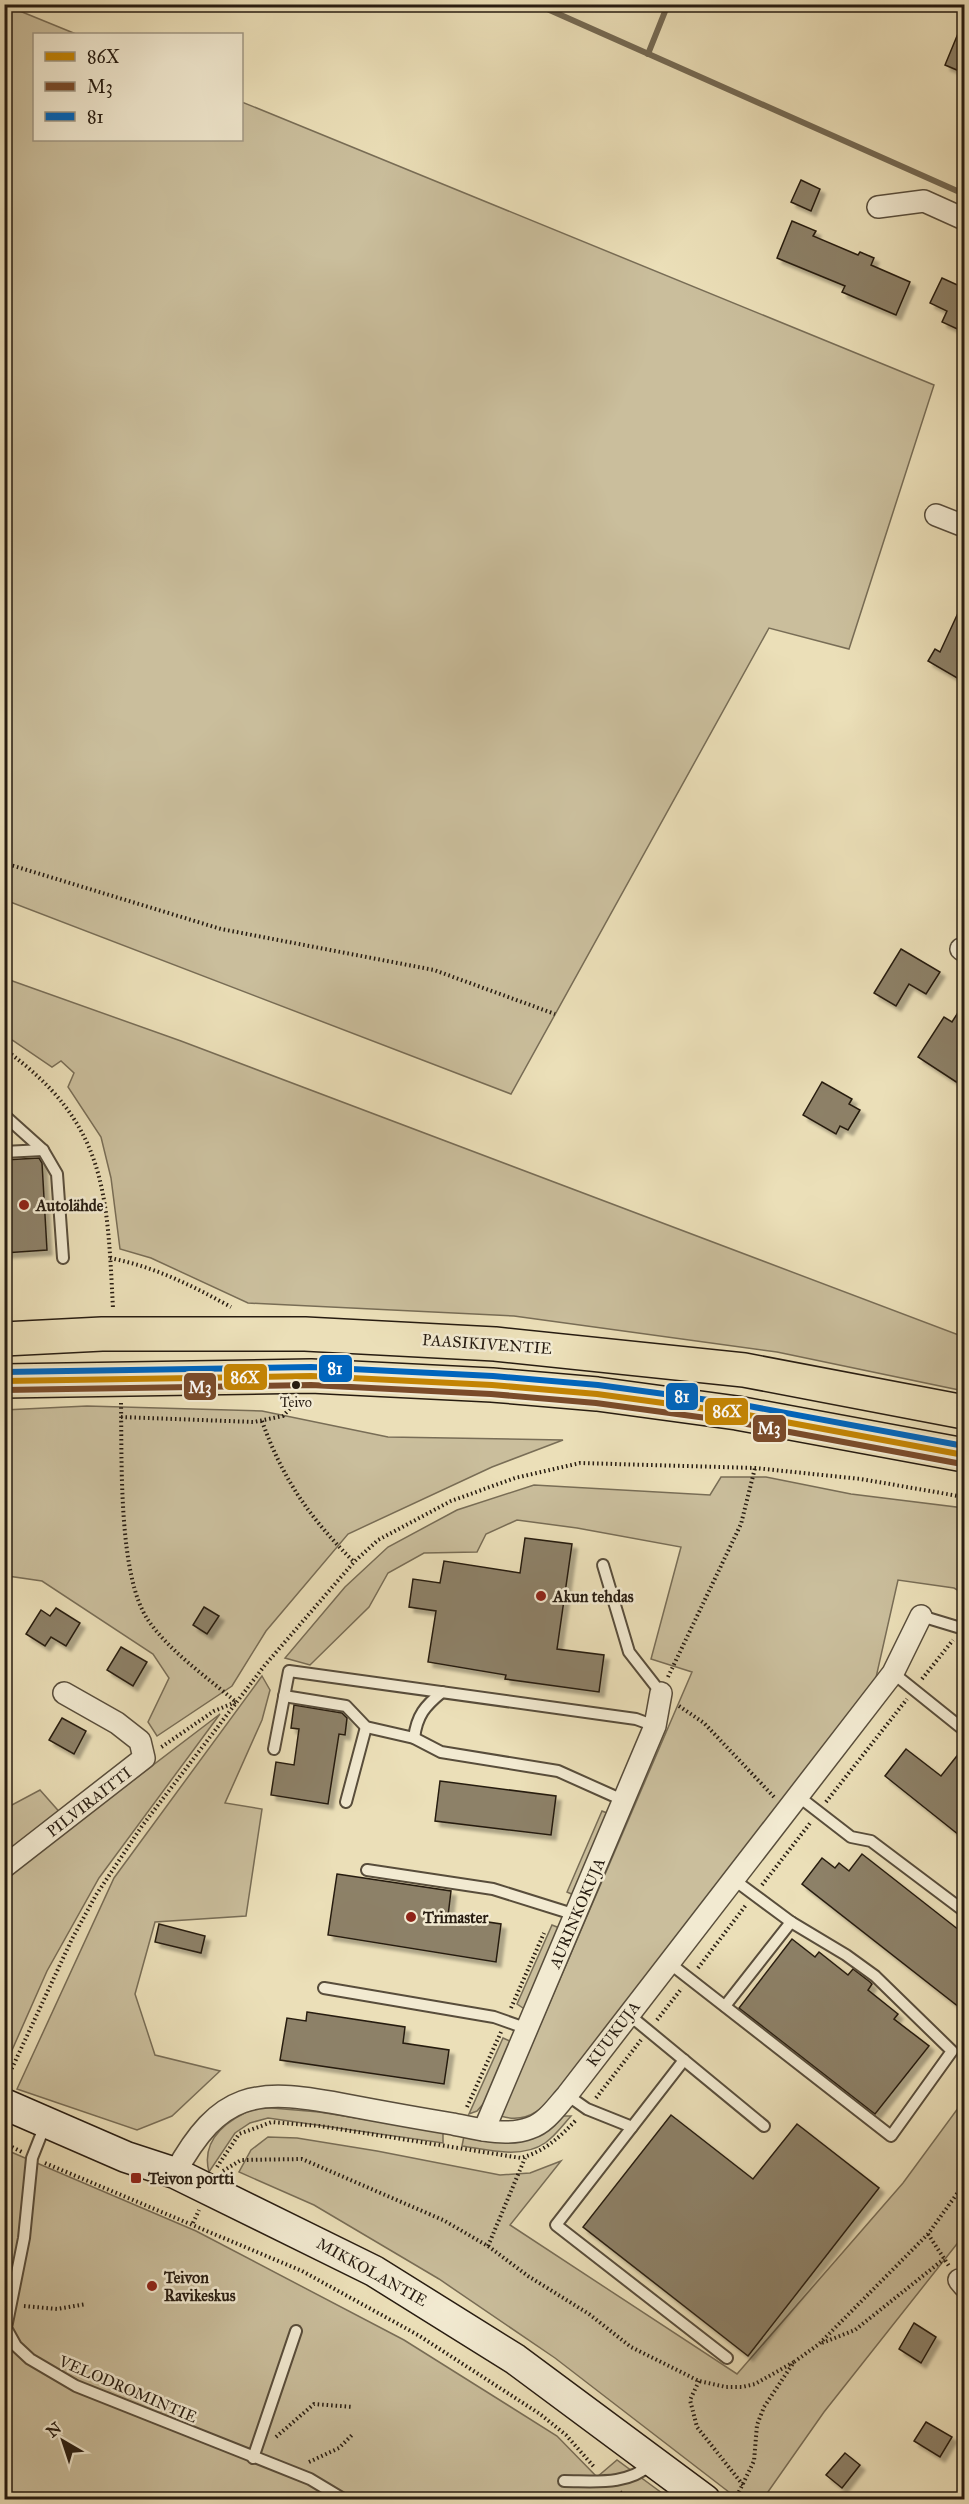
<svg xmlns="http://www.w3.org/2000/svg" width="969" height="2504" font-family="'IM FELL Great Primer',serif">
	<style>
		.green { fill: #cabe9c; stroke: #786d56; stroke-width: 1.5 }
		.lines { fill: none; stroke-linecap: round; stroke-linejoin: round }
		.stream { stroke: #746953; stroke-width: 6 }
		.building { fill: #8d8168; stroke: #271c11; stroke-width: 1.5; filter: url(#shadow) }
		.service-casing { stroke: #584d3b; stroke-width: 14 }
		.minor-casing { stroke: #584d3b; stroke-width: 24 }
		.secondary-casing { stroke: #271c11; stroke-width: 33 }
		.trunk-casing { stroke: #271c11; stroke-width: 36 }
		.path { stroke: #271c11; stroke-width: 4; stroke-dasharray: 1.5 3; stroke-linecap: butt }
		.service { stroke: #f2ead1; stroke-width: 10 }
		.minor { stroke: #f2ead1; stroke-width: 21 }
		.secondary { stroke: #f2ead1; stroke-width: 30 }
		.trunk { stroke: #ebdfb8; stroke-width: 33 }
		.bus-1-casing { stroke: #f2ead1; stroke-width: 10 }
		.bus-2-casing { stroke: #f2ead1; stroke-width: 10 }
		.bus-3-casing { stroke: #f2ead1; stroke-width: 10 }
		.bus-1 { stroke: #c38404; stroke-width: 6 }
		.bus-2 { stroke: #7a4b2a; stroke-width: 6 }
		.bus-3 { stroke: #0065bd; stroke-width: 6 }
		.poi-dot { fill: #8f2418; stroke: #f2ead1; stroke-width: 2 }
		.bus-dot { fill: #271c11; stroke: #f2ead1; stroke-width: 2 }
		.labels { text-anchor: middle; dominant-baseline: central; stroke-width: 5; stroke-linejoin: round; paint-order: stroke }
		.bus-label { font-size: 14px; fill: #271c11; stroke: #f2ead1 }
		.poi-label { font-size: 16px; font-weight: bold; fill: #271c11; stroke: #f2ead1; text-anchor: start }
		.street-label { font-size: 16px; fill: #271c11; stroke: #f2ead1 }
		.line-badge { stroke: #f2ead1; stroke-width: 2 }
		.badge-label { font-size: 16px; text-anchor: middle; font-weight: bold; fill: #fff }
	</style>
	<defs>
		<filter id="shadow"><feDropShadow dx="5" dy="5" stdDeviation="1.5" flood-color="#0004"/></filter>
	</defs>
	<rect width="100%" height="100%" fill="#ebdfb8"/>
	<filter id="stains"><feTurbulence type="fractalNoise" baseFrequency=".00333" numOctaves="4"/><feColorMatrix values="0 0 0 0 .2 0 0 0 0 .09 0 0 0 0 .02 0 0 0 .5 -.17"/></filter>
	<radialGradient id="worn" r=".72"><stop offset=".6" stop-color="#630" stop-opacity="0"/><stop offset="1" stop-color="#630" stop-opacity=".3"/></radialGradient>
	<g class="green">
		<polygon points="5,5 76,34 34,34 34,140 242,140 242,102 934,385 849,649 769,628 511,1094 5,900"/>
		<polygon points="4,978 181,1041 964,1337 964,1391 777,1352 514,1316 248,1303 151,1258 120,1249 111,1178 101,1137 68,1087 74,1073 61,1061 52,1067 5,1035"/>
		<polygon points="87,1406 262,1411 388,1437 563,1440 492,1467 348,1534 266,1631 232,1686 157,1736 148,1722 169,1678 153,1654 42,1581 8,1576 9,1508 5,1506 4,1410"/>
		<path d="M 721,1477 L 766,1477 L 851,1494 L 964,1508 L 964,1594 L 954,1588 L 898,1580 L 875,1682 L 574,2072 C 553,2095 536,2127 501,2116 L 692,1672 L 651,1659 L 681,1547 L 577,1528 L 517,1520 L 486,1534 L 477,1552 L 424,1553 L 388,1573 L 369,1607 L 310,1665 L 285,1658 L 345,1587 L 388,1547 L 457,1510 L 534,1485 L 710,1495 Z"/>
		<polygon points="262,1676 270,1690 262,1720 225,1803 262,1809 246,1916 155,1922 135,1994 155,2055 220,2071 172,2116 137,2130 17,2089 114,1878"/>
		<polygon points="220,1714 99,1878 47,1971 5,2066 5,1878"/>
		<polygon points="40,1790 63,1816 5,1862 5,1804 12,1805"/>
		<polygon points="602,1811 612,1815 576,1896 567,1892"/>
		<polygon points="552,1925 562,1929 526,2010 517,2004"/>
		<polygon points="503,2038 512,2042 484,2103 477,2111 469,2114"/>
		<polygon points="964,2100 964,2235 824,2412 763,2499 738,2499 555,2358 439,2279 314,2205 239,2172 251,2150 268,2137 297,2138 377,2151 500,2175 530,2173 561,2161 510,2225 737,2374 903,2183"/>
		<path d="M 260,2107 L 319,2112 L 443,2132 L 443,2143 L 268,2118 L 250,2123 L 235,2133 L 209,2172 C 200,2138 230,2117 260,2107 Z"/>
		<path d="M 564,2116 L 571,2116 C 563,2125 555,2136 545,2143 C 522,2159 488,2150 462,2146 L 464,2136 Z"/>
		<polygon points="4,2149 196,2231 404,2340 557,2436 597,2477 617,2460 670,2499 5,2499"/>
	</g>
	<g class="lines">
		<g class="stream">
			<polyline points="536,4 964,194"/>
			<polyline points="648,54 668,4"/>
		</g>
	</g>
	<g class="building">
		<polygon points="964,19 964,73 945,65"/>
		<polygon points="801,180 820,189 811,211 791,202"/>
		<polygon points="792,221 816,231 813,236 858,255 860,252 874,258 871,265 910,282 896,315 842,292 845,286 777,258"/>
		<polygon points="942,278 964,288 964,332 942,322 947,311 930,303"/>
		<polygon points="964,600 964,682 928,661 935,649 940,652"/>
		<polygon points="901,949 940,972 926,994 909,984 896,1006 874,993"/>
		<polygon points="964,1003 964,1087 918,1057 944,1017 952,1022"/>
		<polygon points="822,1082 852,1099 849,1104 860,1110 848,1130 840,1126 836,1134 803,1115"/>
		<polygon points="39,1158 42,1163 47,1250 4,1253 4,1160"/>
		<polygon points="525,1538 572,1544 557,1649 604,1655 599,1692 505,1679 506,1675 428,1662 436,1611 409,1607 413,1579 440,1583 444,1561 520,1573"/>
		<polygon points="204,1607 219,1616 207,1634 193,1625"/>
		<polygon points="56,1608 80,1623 66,1646 51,1637 45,1646 26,1634 41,1610 50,1616"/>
		<polygon points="121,1647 147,1662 133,1686 107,1670"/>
		<polygon points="294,1705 342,1713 347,1718 345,1735 339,1734 328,1804 271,1795 276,1762 294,1765 299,1729 291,1728"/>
		<polygon points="62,1718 86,1731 74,1754 49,1740"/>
		<polygon points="964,1747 964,1839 885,1776 906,1749 941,1776"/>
		<polygon points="440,1781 556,1796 551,1835 435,1821"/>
		<polygon points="862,1854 964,1934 964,2011 802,1884 822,1858 835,1868 839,1863 849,1871"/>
		<polygon points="337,1874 451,1891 448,1916 501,1924 496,1962 328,1935"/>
		<polygon points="159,1924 205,1936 201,1953 155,1942"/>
		<polygon points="792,1939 815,1957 819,1952 848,1975 853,1969 870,1982 872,1984 868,1990 898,2014 894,2019 929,2046 875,2114 739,2008"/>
		<polygon points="307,2012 405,2027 403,2043 449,2050 444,2084 280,2060 287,2018 306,2021"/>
		<polygon points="671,2115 753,2179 797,2124 879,2188 748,2356 583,2227"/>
		<polygon points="914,2323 936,2337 921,2363 899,2349"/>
		<polygon points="926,2422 952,2437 940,2457 914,2441"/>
		<polygon points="845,2453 860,2465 842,2488 826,2475"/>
	</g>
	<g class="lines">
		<defs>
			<g id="service">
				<polyline points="4,1115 43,1150 57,1174 63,1258"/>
				<polyline points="4,1152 43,1150"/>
				<polyline points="603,1565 629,1652 661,1693"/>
				<polyline points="921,1616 964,1629"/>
				<polyline points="893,1673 964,1730"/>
				<polyline points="284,1696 346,1706 366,1727 414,1738 441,1752 558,1771 625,1801"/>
				<path d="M 414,1738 C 417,1715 425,1706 442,1692"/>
				<polyline points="274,1749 289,1671 636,1719 655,1726"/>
				<polyline points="798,1796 851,1837 871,1841 964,1911"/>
				<polyline points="346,1802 366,1727"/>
				<polyline points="367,1870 493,1889 576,1915"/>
				<polyline points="668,1962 891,2136 952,2051 875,1976 846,1955 791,1922 733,1879"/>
				<polyline points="324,1988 494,2017 528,2029"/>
				<polyline points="725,2006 791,1922"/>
				<polyline points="628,2014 764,2126"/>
				<polyline points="684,2060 556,2225 727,2358"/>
				<polyline points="567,2095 587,2109 632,2127"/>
				<polyline points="45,2125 32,2158 24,2238 6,2328 16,2346 30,2359 76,2386 310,2479 345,2500"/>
				<polyline points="253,2458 296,2331"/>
				<path d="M 564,2481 C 594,2481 627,2486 651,2464"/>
			</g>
			<g id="minor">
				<polyline points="878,207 924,201 964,219"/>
				<polyline points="936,515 964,526"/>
				<polyline points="961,949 964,951"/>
				<polyline points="4,1867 144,1758 140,1741 117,1723 64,1693"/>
				<polyline points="484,2130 655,1726 661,1693"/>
				<path d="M 175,2173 C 220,2091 255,2088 341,2104 C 378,2111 416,2118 453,2124 C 477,2129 507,2137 530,2128 C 546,2123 557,2106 567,2095 L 893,1673 L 921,1616"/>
				<polyline points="959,2280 964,2286"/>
			</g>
			<polyline id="secondary" points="4,2104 126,2157 175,2173 374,2271 515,2359 705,2500"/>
			<g id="trunk">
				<polyline points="4,1339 102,1334 305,1334 495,1344 744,1370 964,1412"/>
				<polyline points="4,1381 311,1376 492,1385 597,1394 737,1413 964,1455"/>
			</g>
		</defs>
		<use href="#service" class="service-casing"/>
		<use href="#minor" class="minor-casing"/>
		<use href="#secondary" class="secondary-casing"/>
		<use href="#trunk" class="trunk-casing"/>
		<g class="path">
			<polyline points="4,863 221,929 434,970 555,1014"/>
			<path d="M 4,1049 C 107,1123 107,1192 113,1309"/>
			<path d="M 110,1258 C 155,1267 191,1285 231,1307"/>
			<path d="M 121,1403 C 122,1459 118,1576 148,1620 C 170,1652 207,1677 236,1702 L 214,1711 L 160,1748"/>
			<polyline points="121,1417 254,1422 283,1416 296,1402"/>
			<path d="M 262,1421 C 283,1480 310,1518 354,1562"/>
			<polyline points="668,1677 741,1524 755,1468"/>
			<polyline points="922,1679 953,1640"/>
			<polyline points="679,1706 704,1723 775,1798"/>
			<polyline points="826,1802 907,1699"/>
			<polyline points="762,1885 811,1822"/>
			<polyline points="698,1968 746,1905"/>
			<polyline points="511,2008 544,1933"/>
			<polyline points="657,2020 682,1988"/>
			<polyline points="6,2081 72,1939 96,1895 142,1826 265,1665 354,1562 378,1540 451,1501 515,1478 580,1463 755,1468 861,1479 964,1497"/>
			<polyline points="596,2098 641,2040"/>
			<polyline points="467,2107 501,2032"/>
			<polyline points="4,2143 22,2152"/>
			<polyline points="45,2163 302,2271 418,2335 540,2414 566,2435 595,2468"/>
			<path d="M 217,2167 L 239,2134 L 272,2122 L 320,2126 L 521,2158 C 545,2151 560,2137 577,2119"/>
			<polyline points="223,2171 241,2160 302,2159 443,2220 488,2246 528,2276 589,2314 631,2347 699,2381 726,2387 742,2387 755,2384 794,2362"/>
			<polyline points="193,2223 199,2210"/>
			<polyline points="928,2234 949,2266"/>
			<polyline points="488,2246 525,2158"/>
			<polyline points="24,2306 57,2309 86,2304"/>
			<polyline points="822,2343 855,2330 944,2259"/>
			<polyline points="699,2381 690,2400 697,2427 743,2485"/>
			<polyline points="276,2437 314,2404 353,2407"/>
			<polyline points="309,2462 339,2448 353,2434"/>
			<polyline points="620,2492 629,2500"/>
			<polyline points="735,2500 754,2461 757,2425 764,2407 794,2362 819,2344 928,2234 964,2184"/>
		</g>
		<use href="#service" class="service"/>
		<use href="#minor" class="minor"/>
		<use href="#secondary" class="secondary"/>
		<use href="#trunk" class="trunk"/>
		<defs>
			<polyline id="bus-1" points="4,1381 311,1376 492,1385 597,1394 737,1413 964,1455"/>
			<polyline id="bus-2" points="4,1390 311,1385 491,1394 596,1403 736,1422 962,1464"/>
			<polyline id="bus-3" points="4,1372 311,1367 493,1376 598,1385 738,1404 964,1446"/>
		</defs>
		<use href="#bus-1" class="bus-1-casing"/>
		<use href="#bus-2" class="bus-2-casing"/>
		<use href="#bus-3" class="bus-3-casing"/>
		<use href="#bus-1" class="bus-1"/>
		<use href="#bus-2" class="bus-2"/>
		<use href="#bus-3" class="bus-3"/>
	</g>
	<g class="poi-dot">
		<circle cx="24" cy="1205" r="6"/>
		<circle cx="541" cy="1596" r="6"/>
		<circle cx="411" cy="1917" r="6"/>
		<rect x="130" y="2172" width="12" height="12" rx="3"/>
		<circle cx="152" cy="2286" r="6"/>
	</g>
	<circle class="bus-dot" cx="296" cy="1385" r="5"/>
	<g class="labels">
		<g class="bus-label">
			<text x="296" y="1402">Teivo</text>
		</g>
		<g class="poi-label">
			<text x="36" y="1205">Autolähde</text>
			<text x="553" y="1596">Akun tehdas</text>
			<text x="423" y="1917">Trimaster</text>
			<text x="148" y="2178">Teivon portti</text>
			<text x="164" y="2277">Teivon<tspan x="164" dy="18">Ravikeskus</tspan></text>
		</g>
		<g class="street-label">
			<text transform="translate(487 1344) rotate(4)">PAASIKIVENTIE</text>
			<text transform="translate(89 1802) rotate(-38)">PILVIRAITTI</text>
			<text transform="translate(577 1913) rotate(-67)">AURINKOKUJA</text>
			<text transform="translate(613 2034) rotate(-53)">KUUKUJA</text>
			<text transform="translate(372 2272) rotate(29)">MIKKOLANTIE</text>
			<text transform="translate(128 2389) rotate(23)">VELODROMINTIE</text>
		</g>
	</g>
	<g class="line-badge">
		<rect x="318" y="1354" width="35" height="29" rx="6" fill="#0065bd"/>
		<rect x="223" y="1363" width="45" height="28" rx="6" fill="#c38404"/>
		<rect x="183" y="1372" width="34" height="29" rx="6" fill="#7a4b2a"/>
		<rect x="665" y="1382" width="34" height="29" rx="6" fill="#0065bd"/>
		<rect x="704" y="1397" width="45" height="29" rx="6" fill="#c38404"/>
		<rect x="752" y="1414" width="35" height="29" rx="6" fill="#7a4b2a"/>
	</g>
	<g class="badge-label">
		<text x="335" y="1374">81</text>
		<text x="245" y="1383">86X</text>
		<text x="200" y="1393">M3</text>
		<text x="682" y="1402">81</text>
		<text x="727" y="1417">86X</text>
		<text x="769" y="1434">M3</text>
	</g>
	<rect width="969" height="2504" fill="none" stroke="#ebdfb8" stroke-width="24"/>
	<rect x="6" y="6" width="957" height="2492" fill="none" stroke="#271c11" stroke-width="3"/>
	<rect x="12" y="12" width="945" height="2480" fill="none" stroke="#271c11" stroke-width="1.5"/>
	<rect x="33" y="33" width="210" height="108" fill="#f2ead1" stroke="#a19884" stroke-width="1.5"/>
	<rect x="45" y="52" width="30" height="9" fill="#c38404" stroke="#a19884" stroke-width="1.5"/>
	<text x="87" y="63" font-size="18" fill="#271c11">86X</text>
	<rect x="45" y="82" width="30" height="9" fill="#7a4b2a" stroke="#a19884" stroke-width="1.5"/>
	<text x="87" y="93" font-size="18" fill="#271c11">M3</text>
	<rect x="45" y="112" width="30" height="9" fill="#0065bd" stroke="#a19884" stroke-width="1.5"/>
	<text x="87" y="123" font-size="18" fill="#271c11">81</text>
	<g transform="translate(63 2441) rotate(321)" stroke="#f2ead1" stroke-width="4.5" paint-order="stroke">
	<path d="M0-4.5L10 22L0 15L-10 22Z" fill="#271c11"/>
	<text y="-9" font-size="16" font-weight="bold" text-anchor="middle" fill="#271c11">N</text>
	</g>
	<rect width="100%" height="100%" filter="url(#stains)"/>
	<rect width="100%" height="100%" fill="url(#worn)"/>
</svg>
